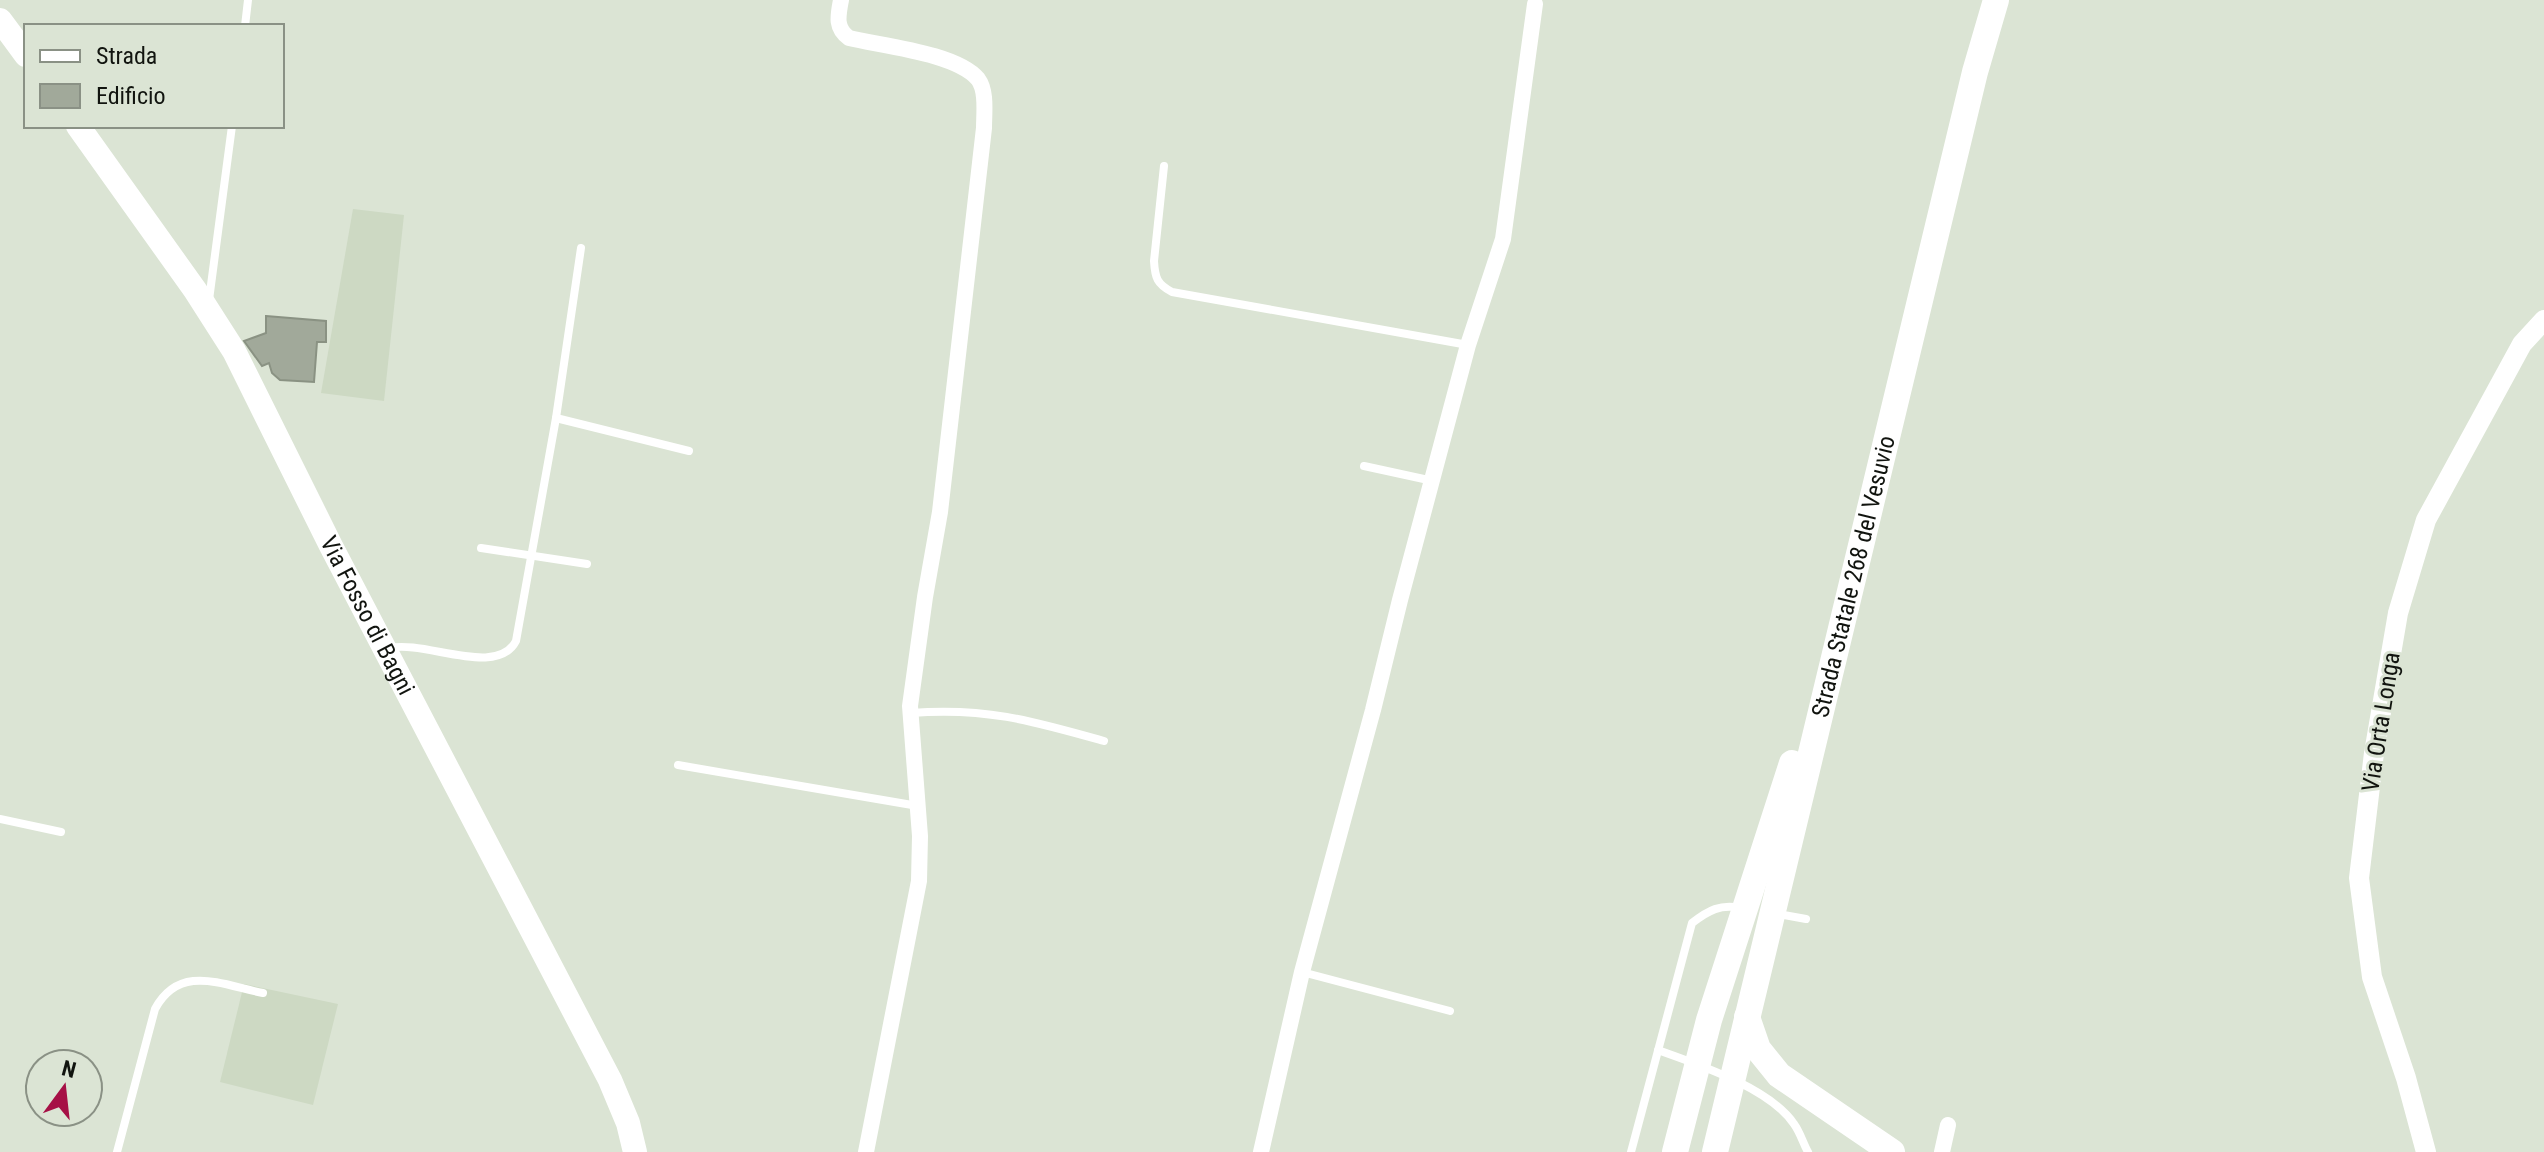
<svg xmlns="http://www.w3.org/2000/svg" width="2544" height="1152" font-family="'Roboto Condensed',sans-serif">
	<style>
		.built { fill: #cdd9c3 }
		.building { fill: #a1a99a; stroke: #8a9283; stroke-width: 2 }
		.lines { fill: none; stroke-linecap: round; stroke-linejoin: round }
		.service { stroke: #fff; stroke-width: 8 }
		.minor { stroke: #fff; stroke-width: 16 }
		.tertiary { stroke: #fff; stroke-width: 20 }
		.primary { stroke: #fff; stroke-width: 24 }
		.trunk { stroke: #fff; stroke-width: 26 }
		.labels { text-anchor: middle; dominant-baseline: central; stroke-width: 6; stroke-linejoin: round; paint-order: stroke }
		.street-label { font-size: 24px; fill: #11140f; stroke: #dbe4d4 }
	</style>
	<rect width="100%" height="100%" fill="#dbe4d4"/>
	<g class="built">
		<polygon points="353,209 404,215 384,401 321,393"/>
		<polygon points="244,984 338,1004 313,1105 220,1082"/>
	</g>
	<polygon class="building" points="266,316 326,321 326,342 317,342 314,382 280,380 272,373 269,363 262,366 244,341 266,333"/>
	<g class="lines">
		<g class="service">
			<polyline points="245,26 248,0"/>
			<path d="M 1164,166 L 1154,261 C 1155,278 1157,284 1172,292 L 1468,345"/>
			<polyline points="209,300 232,126"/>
			<polyline points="556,418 689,451"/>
			<polyline points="1364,466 1433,481"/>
			<polyline points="481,548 587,564"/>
			<path d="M 390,648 C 425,640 497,678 516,641 L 556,418 L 581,248"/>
			<path d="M 911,713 C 986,707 1033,721 1104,741"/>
			<polyline points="678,765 918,806"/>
			<polyline points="0,819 61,832"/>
			<polyline points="1778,914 1806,919"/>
			<polyline points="1302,972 1450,1011"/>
			<path d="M 1658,1050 C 1697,1064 1770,1088 1794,1124 C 1800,1132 1803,1143 1808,1152"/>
			<path d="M 117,1152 L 155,1009 C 180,963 222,985 263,993"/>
			<path d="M 1631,1152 L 1692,923 C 1709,910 1720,904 1741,908"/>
		</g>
		<g class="minor">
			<path d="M 841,0 C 838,16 835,28 849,38 C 882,46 956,53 978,79 C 987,91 984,113 984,128 L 940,512 L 925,597 L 910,706 L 920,836 L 919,881 L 866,1152"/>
			<polyline points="1261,1152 1302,972 1373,710 1400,600 1468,345 1503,239 1535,4"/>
			<polyline points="1942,1152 1948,1125"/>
		</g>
		<polyline class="tertiary" points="2426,1152 2406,1078 2372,977 2359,878 2374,753 2398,613 2426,520 2522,344 2544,320"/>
		<g class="primary">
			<polyline points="0,20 26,55"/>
			<path id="s1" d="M 78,126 L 195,290 L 234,351 L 331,546 L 610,1080 L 628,1123 L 635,1152"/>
		</g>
		<g class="trunk">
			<polyline points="1747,1017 1758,1049 1779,1075 1892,1152"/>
			<polyline points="1675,1152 1709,1020 1792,763"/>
			<path id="s2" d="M 1715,1152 L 1975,72 L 1996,0"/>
		</g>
	</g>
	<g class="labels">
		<g class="street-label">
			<text stroke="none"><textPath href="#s2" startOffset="592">Strada Statale 268 del Vesuvio</textPath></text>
			<text stroke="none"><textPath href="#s1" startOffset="570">Via Fosso di Bagni</textPath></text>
			<text transform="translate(2381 722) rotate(-81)">Via Orta Longa</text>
		</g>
	</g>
	<rect x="24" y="24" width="260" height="104" fill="#dbe4d4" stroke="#8a9185" stroke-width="2"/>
	<rect x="40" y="50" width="40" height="12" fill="#ffffff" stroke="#8a9185" stroke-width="2"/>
	<text x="96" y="64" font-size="24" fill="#11140f">Strada</text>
	<rect x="40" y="84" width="40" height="24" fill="#a1a99a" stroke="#8a9185" stroke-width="2"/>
	<text x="96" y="104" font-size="24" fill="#11140f">Edificio</text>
	<g transform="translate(64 1088) rotate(15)"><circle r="38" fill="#dbe4d4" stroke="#8a9185" stroke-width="2"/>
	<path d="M0-6L14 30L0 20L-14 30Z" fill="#a61046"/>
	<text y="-12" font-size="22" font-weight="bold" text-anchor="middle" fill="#11140f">N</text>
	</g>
</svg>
